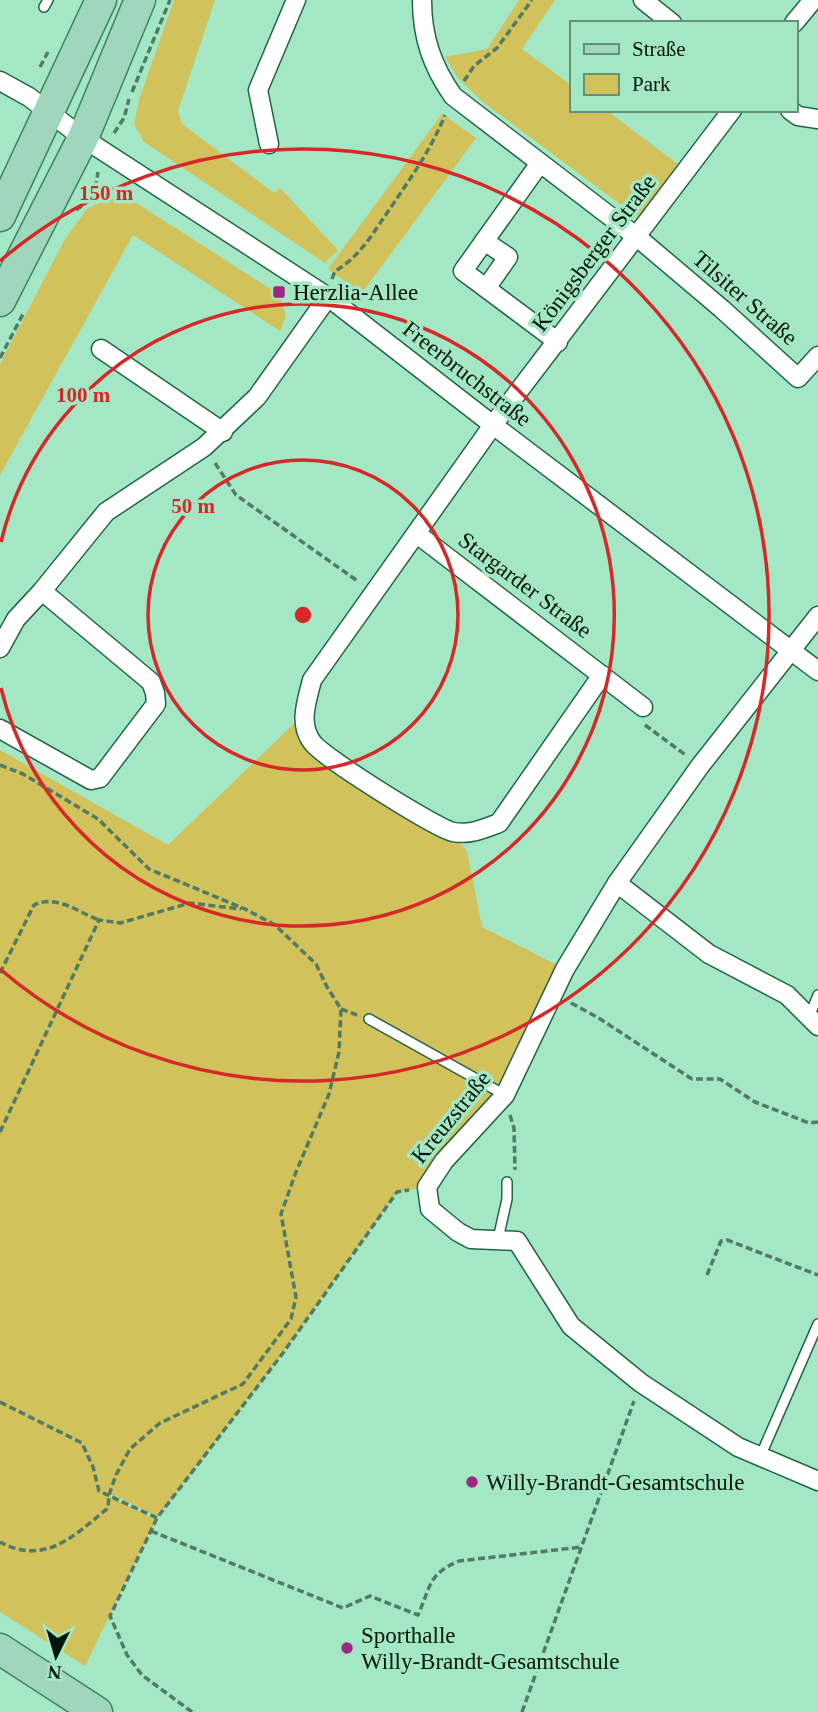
<svg xmlns="http://www.w3.org/2000/svg" width="818" height="1712" font-family="Georgia,serif">
	<style>
		.green { fill: #d2c25b }
		.lines { fill: none; stroke-linecap: round; stroke-linejoin: round }
		.service-casing { stroke: #216547; stroke-width: 12 }
		.minor-casing { stroke: #216547; stroke-width: 21 }
		.primary-casing { stroke: #3f8261; stroke-width: 33 }
		.path { stroke: #507b64; stroke-width: 3.5; stroke-dasharray: 7 3.5; stroke-linecap: butt }
		.service { stroke: #fff; stroke-width: 9 }
		.minor { stroke: #fff; stroke-width: 18 }
		.primary { stroke: #a0d7bc; stroke-width: 30 }
		.ring { fill: none; stroke: #d62828; stroke-width: 3.5 }
		.poi-dot { fill: #a02880; stroke: #a4e7c4; stroke-width: 2.5 }
		.labels { text-anchor: middle; dominant-baseline: central; stroke-width: 7; stroke-linejoin: round; paint-order: stroke }
		.street-label { font-size: 23px; fill: #001409; stroke: #a4e7c4 }
		.poi-label { font-size: 23px; fill: #001409; stroke: #a4e7c4; text-anchor: start }
		.centre { fill: #d62828; stroke: #a4e7c4; stroke-width: 3.5 }
		.ring-label { font-size: 21px; text-anchor: middle; font-weight: bold; fill: #d62828; stroke: #a4e7c4; stroke-width: 7; stroke-linejoin: round; paint-order: stroke }
	</style>
	<rect width="100%" height="100%" fill="#a4e7c4"/>
	<g class="green">
		<polygon points="174,0 215,0 178,111 182,124 274,193 280,188 338,250 325,263 144,142 134,124 139,100"/>
		<polygon points="519,0 555,0 522,49 571,85 571,110 606,110 679,165 640,219 483,102 458,78 445,57 487,49"/>
		<polygon points="442,114 476,138 362,293 328,269"/>
		<polygon points="127,197 280,295 286,316 280,331 133,235 0,475 0,364 65,239 87,209 109,198"/>
		<polygon points="303,715 312,743 450,831 467,851 482,927 565,969 505,1095 427,1187 397,1192 283,1353 158,1517 120,1498 99,1491 156,1520 85,1666 0,1612 0,750 168,845"/>
	</g>
	<g class="lines">
		<defs>
			<g id="service">
				<polyline points="44,7 48,0"/>
				<polyline points="809,1017 818,995"/>
				<polyline points="369,1019 505,1095"/>
				<polyline points="498,1239 507,1199 507,1182"/>
				<polyline points="760,1457 818,1324"/>
			</g>
			<g id="minor">
				<path d="M 422,0 C 422,37 432,66 453,96 L 637,237 L 722,309 L 798,378 L 818,356"/>
				<polyline points="643,0 672,23"/>
				<polyline points="794,23 813,0"/>
				<polyline points="0,81 29,97 83,138 328,297 493,425 818,671"/>
				<polyline points="790,110 798,116 818,119"/>
				<polyline points="269,144 258,90 296,0"/>
				<polyline points="540,163 463,271 558,342"/>
				<polyline points="484,241 508,257 487,287"/>
				<polyline points="101,349 223,432"/>
				<polyline points="417,534 643,707"/>
				<polyline points="818,616 700,766 617,883 565,969 505,1095 444,1161 427,1187 430,1209 458,1232 471,1239 517,1241 571,1326 641,1383 738,1447 818,1481"/>
				<polyline points="0,648 16,619 42,591 106,512 204,447 257,397 328,297"/>
				<path d="M 602,675 L 499,823 C 483,829 471,835 453,832 C 436,828 322,757 312,742 C 298,723 307,701 312,680 L 493,425 L 732,110"/>
				<polyline points="0,729 91,780 100,778 156,704 155,693 151,682 42,591"/>
				<polyline points="617,883 709,954 787,995 818,1026"/>
			</g>
			<g id="primary">
				<polyline points="0,216 101,0"/>
				<polyline points="0,301 83,138 140,0"/>
				<polyline points="0,1649 97,1712"/>
			</g>
		</defs>
		<use href="#service" class="service-casing"/>
		<use href="#minor" class="minor-casing"/>
		<use href="#primary" class="primary-casing"/>
		<g class="path">
			<polyline points="40,67 48,52"/>
			<polyline points="464,81 474,66 497,48 532,0"/>
			<polyline points="132,92 170,0"/>
			<polyline points="114,133 124,118 129,99"/>
			<polyline points="76,210 94,197 98,172"/>
			<path d="M 332,279 L 335,271 C 360,257 373,233 389,210 C 410,179 431,150 445,115"/>
			<polyline points="0,358 23,314"/>
			<polyline points="215,463 236,495 359,582"/>
			<polyline points="645,725 687,756"/>
			<path d="M 0,765 L 23,774 L 98,819 L 149,869 L 245,909 L 275,925 L 316,964 L 327,987 L 341,1009 L 339,1052 L 329,1094 L 296,1172 L 281,1214 L 296,1297 L 291,1319 L 243,1384 L 160,1423 L 130,1449 L 116,1475 L 109,1495 L 108,1508 C 74,1536 45,1566 0,1542"/>
			<path d="M 0,973 L 34,905 C 57,894 77,912 99,920"/>
			<polyline points="571,1003 597,1017 692,1079 720,1079 755,1102 809,1123 818,1122"/>
			<polyline points="341,1009 357,1015"/>
			<polyline points="510,1115 514,1128 515,1170"/>
			<polyline points="0,1132 99,920 120,923 190,903 241,909"/>
			<polyline points="707,1275 721,1241 727,1240 818,1275"/>
			<polyline points="0,1402 82,1443 93,1467 99,1491 157,1518"/>
			<path d="M 151,1531 L 343,1608 L 370,1596 L 418,1615 C 431,1586 428,1574 459,1561 L 582,1547"/>
			<polyline points="192,1712 142,1675 127,1655 110,1616 157,1518 283,1353 397,1192 409,1190"/>
			<polyline points="522,1712 634,1401"/>
		</g>
		<use href="#service" class="service"/>
		<use href="#minor" class="minor"/>
		<use href="#primary" class="primary"/>
	</g>
	<g class="ring">
		<circle cx="303" cy="615" r="155"/>
		<path d="M1 542A311 311 0 1 1 1 688"/>
		<path d="M0 261A466 466 0 1 1 0 969"/>
	</g>
	<g class="poi-dot">
		<rect x="272" y="285" width="14" height="14" rx="3.5"/>
		<circle cx="472" cy="1482" r="7"/>
		<circle cx="347" cy="1648" r="7"/>
	</g>
	<g class="labels">
		<g class="street-label">
			<text transform="translate(594 253) rotate(-53)">Königsberger Straße</text>
			<text transform="translate(745 298) rotate(41)">Tilsiter Straße</text>
			<text transform="translate(467 374) rotate(38)">Freerbruchstraße</text>
			<text transform="translate(525 585) rotate(37)">Stargarder Straße</text>
			<text transform="translate(451 1117) rotate(-51)">Kreuzstraße</text>
		</g>
		<g class="poi-label">
			<text x="293" y="292">Herzlia-Allee</text>
			<text x="486" y="1482">Willy-Brandt-Gesamtschule</text>
			<text x="361" y="1635">Sporthalle<tspan x="361" dy="26">Willy-Brandt-Gesamtschule</tspan></text>
		</g>
	</g>
	<circle cx="303" cy="615" r="10" class="centre"/>
	<g class="ring-label">
		<text x="106" y="200">150 m</text>
		<text x="83" y="402">100 m</text>
		<text x="193" y="513">50 m</text>
	</g>
	<rect x="570" y="21" width="228" height="91" fill="#a4e7c4" stroke="#629379" stroke-width="2"/>
	<rect x="584" y="44" width="35" height="10" fill="#a0d7bc" stroke="#629379" stroke-width="2"/>
	<text x="632" y="56" font-size="21" fill="#001409">Straße</text>
	<rect x="584" y="74" width="35" height="21" fill="#d2c25b" stroke="#629379" stroke-width="2"/>
	<text x="632" y="91" font-size="21" fill="#001409">Park</text>
	<g transform="translate(56 1656) rotate(185)" stroke="#a4e7c4" stroke-width="5" paint-order="stroke">
	<path d="M0-5L12 26L0 18L-12 26Z" fill="#001409"/>
	<text y="-10" font-size="19" font-weight="bold" text-anchor="middle" fill="#001409">N</text>
	</g>
</svg>
